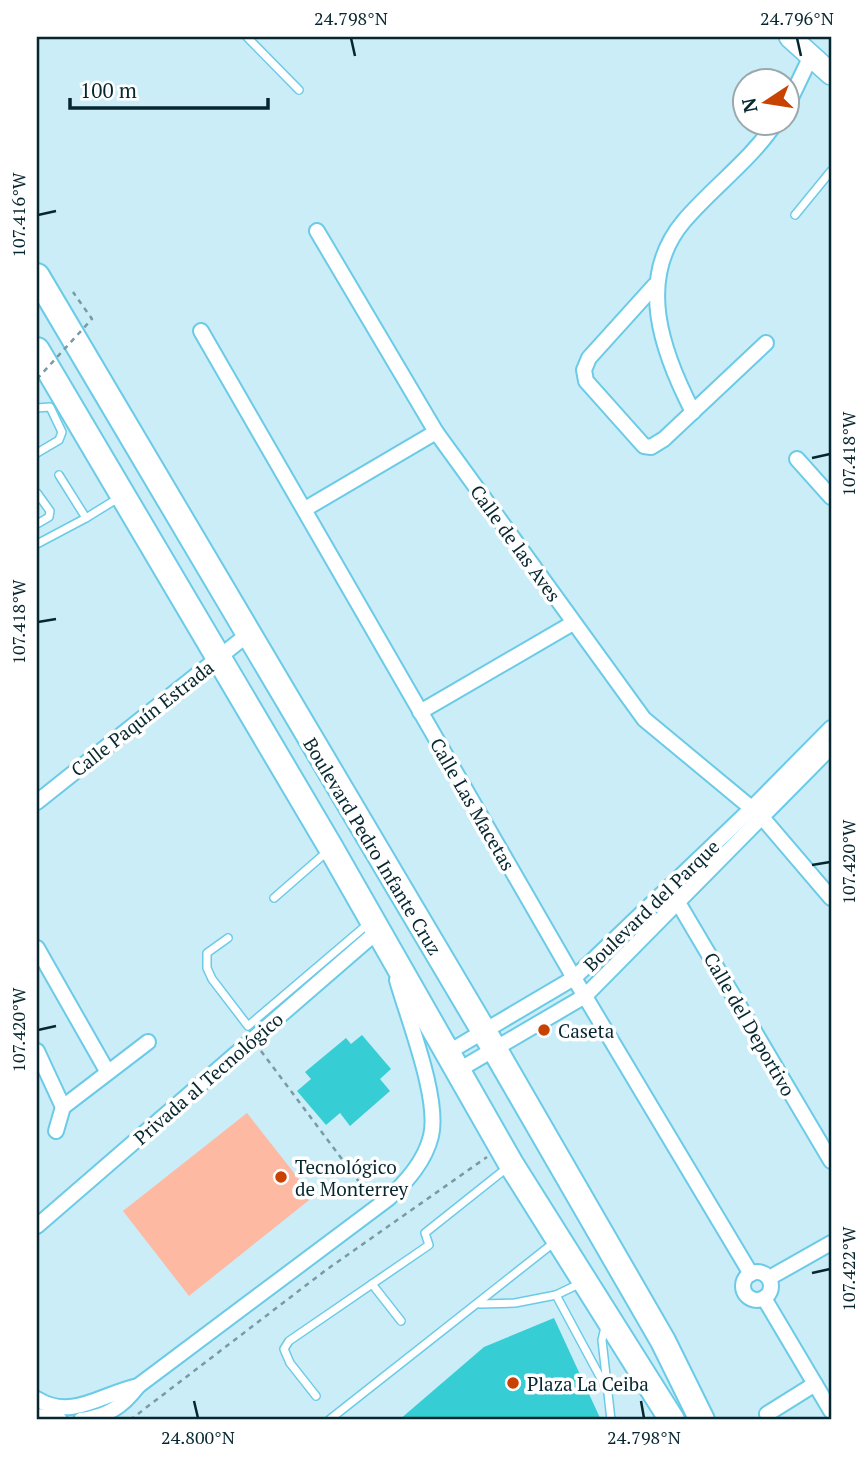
<svg xmlns="http://www.w3.org/2000/svg" width="868" height="1457" font-family="'PT Serif',serif">
	<style>
		.green { fill: #fdb9a2 }
		.building { fill: #36ced4 }
		.lines { fill: none; stroke-linecap: round; stroke-linejoin: round }
		.service-casing { stroke: #6bcbe7; stroke-width: 10 }
		.minor-casing { stroke: #6bcbe7; stroke-width: 18 }
		.secondary-casing { stroke: #6bcbe7; stroke-width: 24 }
		.trunk-casing { stroke: #6bcbe7; stroke-width: 28 }
		.path { stroke: #789aa4; stroke-width: 2.5; stroke-dasharray: 5 5; stroke-linecap: butt }
		.service { stroke: #fff; stroke-width: 7 }
		.minor { stroke: #fff; stroke-width: 14 }
		.secondary { stroke: #fff; stroke-width: 21 }
		.trunk { stroke: #fff; stroke-width: 24 }
		.path-bridge { stroke: #789aa4; stroke-width: 2.5; stroke-dasharray: 5 5; stroke-linecap: butt }
		.ticks { fill: none; stroke: #072730; stroke-width: 2.5 }
		.poi-dot { fill: #c84201; stroke: #fff; stroke-width: 2.5 }
		.labels { text-anchor: middle; dominant-baseline: central; stroke-width: 7; stroke-linejoin: round; paint-order: stroke }
		.street-label { font-size: 19px; fill: #072730; stroke: #fff }
		.poi-label { font-size: 19px; fill: #072730; stroke: #fff; text-anchor: start }
		.neatline { fill: none; stroke: #072730; stroke-width: 2.5 }
		.ticks-label { font-size: 18px; text-anchor: middle; fill: #072730 }
	</style>
	<rect width="100%" height="100%" fill="#caedf8"/>
	<polygon class="green" points="247,1113 313,1197 189,1296 123,1211"/>
	<g class="building">
		<polygon points="362,1035 391,1069 380,1079 390,1091 350,1126 340,1113 326,1125 297,1091 311,1079 305,1072 346,1038 351,1044"/>
		<polygon points="554,1318 601,1420 399,1420 484,1347"/>
	</g>
	<g class="lines">
		<defs>
			<g id="service">
				<polyline points="247,37 299,90"/>
				<polyline points="795,215 831,171"/>
				<polyline points="37,408 50,407 62,432 59,440 37,453"/>
				<polyline points="59,475 86,518 120,497"/>
				<polyline points="37,493 50,511 49,517 37,524"/>
				<polyline points="37,544 86,518"/>
				<polyline points="274,898 329,850"/>
				<polyline points="228,938 207,953 207,968 212,979 248,1026 369,923"/>
				<polyline points="372,1284 401,1321"/>
				<polyline points="556,1295 581,1283"/>
				<polyline points="480,1304 515,1303 556,1295 605,1386"/>
				<polyline points="605,1327 602,1340 611,1420"/>
				<polyline points="316,1396 290,1363 284,1349 289,1341 429,1245 425,1233 508,1167"/>
				<polyline points="329,1420 556,1241"/>
			</g>
			<g id="minor">
				<polyline points="788,104 811,56"/>
				<polyline points="317,231 436,432 644,719 761,816 831,898"/>
				<polyline points="655,285 589,358 584,370 586,381 644,446 651,447 664,439 766,343"/>
				<polyline points="201,331 574,978 751,1274"/>
				<path d="M 693,412 C 662,352 635,279 684,221 C 713,187 751,160 776,122"/>
				<polyline points="797,459 831,497"/>
				<polyline points="305,509 436,432"/>
				<polyline points="420,712 573,623"/>
				<polyline points="37,802 247,635"/>
				<polyline points="673,894 831,1161"/>
				<polyline points="37,948 107,1071"/>
				<polyline points="37,1051 63,1107"/>
				<polyline points="447,1053 574,978 752,808 831,728"/>
				<polyline points="457,1071 585,996 831,747"/>
				<polyline points="63,1107 148,1042"/>
				<polyline points="56,1131 63,1107"/>
				<polyline points="37,1226 379,930"/>
				<circle cx="757" cy="1286" r="14"/>
				<polyline points="769,1278 831,1243"/>
				<polyline points="764,1298 831,1411"/>
				<path d="M 37,1399 C 72,1421 103,1393 138,1386"/>
				<polyline points="37,1416 60,1420"/>
				<path d="M 81,1420 C 108,1416 122,1407 138,1386 L 389,1198 C 407,1181 425,1161 431,1136 C 440,1099 408,1019 397,980"/>
				<polyline points="769,1420 767,1414 815,1384"/>
			</g>
			<polyline id="secondary" points="790,37 831,74"/>
			<g id="trunk">
				<polyline points="37,276 495,1050 663,1341 702,1420"/>
				<polyline points="37,350 331,848 511,1164 672,1420"/>
			</g>
		</defs>
		<use href="#service" class="service-casing"/>
		<use href="#minor" class="minor-casing"/>
		<use href="#secondary" class="secondary-casing"/>
		<use href="#trunk" class="trunk-casing"/>
		<g class="path">
			<polyline points="261,1051 368,1194"/>
			<polyline points="130,1420 326,1270 487,1157"/>
		</g>
		<use href="#service" class="service"/>
		<use href="#minor" class="minor"/>
		<use href="#secondary" class="secondary"/>
		<use href="#trunk" class="trunk"/>
		<polyline class="path-bridge" points="37,379 92,319 73,292"/>
	</g>
	<path class="ticks" d="M 351,38 L 355,56M 797,38 L 801,56M 38,215 L 56,211M 812,458 L 830,454M 38,622 L 56,619M 812,865 L 830,862M 38,1030 L 56,1026M 812,1273 L 830,1269M 194,1401 L 198,1418M 641,1401 L 644,1418"/>
	<g class="poi-dot">
		<circle cx="544" cy="1030" r="7"/>
		<circle cx="281" cy="1177" r="7"/>
		<circle cx="513" cy="1383" r="7"/>
	</g>
	<g class="labels">
		<g class="street-label">
			<text transform="translate(516 543) rotate(54)">Calle de las Aves</text>
			<text transform="translate(142 718) rotate(-38)">Calle Paquín Estrada</text>
			<text transform="translate(473 804) rotate(60)">Calle Las Macetas</text>
			<text transform="translate(373 846) rotate(59)">Boulevard Pedro Infante Cruz</text>
			<text transform="translate(651 905) rotate(-44)">Boulevard del Parque</text>
			<text transform="translate(750 1024) rotate(60)">Calle del Deportivo</text>
			<text transform="translate(208 1078) rotate(-41)">Privada al Tecnológico</text>
		</g>
		<g class="poi-label">
			<text x="558" y="1030">Caseta</text>
			<text x="295" y="1166">Tecnológico<tspan x="295" dy="22">de Monterrey</tspan></text>
			<text x="527" y="1383">Plaza La Ceiba</text>
		</g>
	</g>
	<rect width="868" height="1457" fill="none" stroke="#ffffff" stroke-width="77"/>
	<g transform="translate(766 102) rotate(258)"><circle r="33" fill="#ffffff" stroke="#9ca9ac" stroke-width="2"/>
	<path d="M0-5L12 26L0 18L-12 26Z" fill="#c84201"/>
	<text y="-10" font-size="19" font-weight="bold" text-anchor="middle" fill="#072730">N</text>
	</g>
	<path d="M70 98v10h198v-10" fill="none" stroke="#072730" stroke-width="3.5"/>
	<text x="80" y="98" font-size="21" fill="#072730" stroke="#ffffff" stroke-width="5" paint-order="stroke">100 m</text>
	<rect x="38" y="38" width="792" height="1380" class="neatline"/>
	<g class="ticks-label">
		<text x="351" y="25">24.798°N</text>
		<text x="797" y="25">24.796°N</text>
		<text transform="translate(19 215) rotate(-90)" y="6">107.416°W</text>
		<text transform="translate(849 454) rotate(-90)" y="6">107.418°W</text>
		<text transform="translate(19 622) rotate(-90)" y="6">107.418°W</text>
		<text transform="translate(849 862) rotate(-90)" y="6">107.420°W</text>
		<text transform="translate(19 1030) rotate(-90)" y="6">107.420°W</text>
		<text transform="translate(849 1269) rotate(-90)" y="6">107.422°W</text>
		<text x="198" y="1444">24.800°N</text>
		<text x="644" y="1444">24.798°N</text>
	</g>
</svg>
